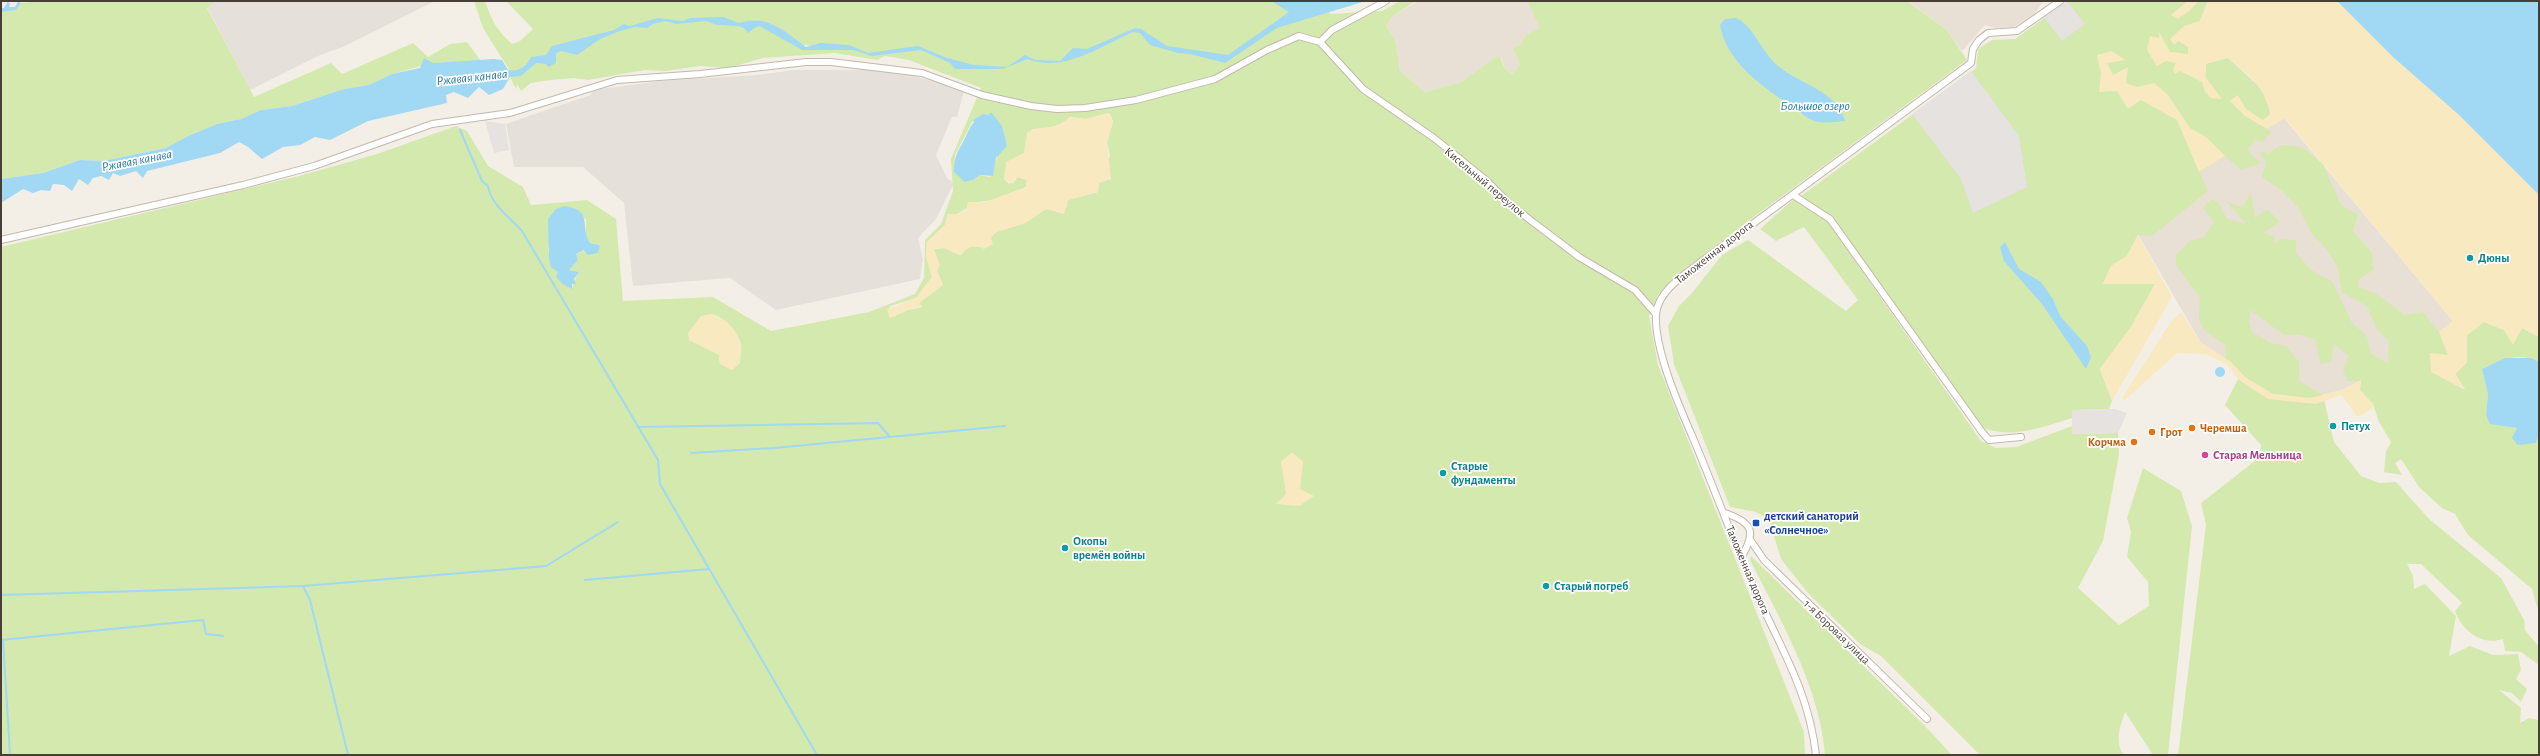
<svg xmlns="http://www.w3.org/2000/svg" width="2540" height="756" font-family="'Alegreya Sans',sans-serif">
	<style>
		.residential { fill: #e8e0d4 }
		.industrial { fill: #e6e0db }
		.green { fill: #d4e9ae; fill-rule: evenodd }
		.sand { fill: #f9e9c1 }
		.parking { fill: #e5e2df }
		.water { fill: #a1d8f3 }
		.lines { fill: none; stroke-linecap: round; stroke-linejoin: round }
		.stream { stroke: #a1d8f3; stroke-width: 2 }
		.street-casing { stroke: #c3b8ac; stroke-width: 8 }
		.street { stroke: #fff; stroke-width: 6 }
		.culture-dot { fill: #0f9aa8; stroke: #fff; stroke-width: 1.5 }
		.food-dot { fill: #e8710a; stroke: #fff; stroke-width: 1.5 }
		.hotel-dot { fill: #d1479c; stroke: #fff; stroke-width: 1.5 }
		.transit-dot { fill: #1a4fb4; stroke: #fff; stroke-width: 1.5 }
		.labels { text-anchor: middle; dominant-baseline: central; stroke-width: 3.5; stroke-linejoin: round; paint-order: stroke }
		.street-label { font-size: 12px; fill: #473f35; stroke: #fff }
		.culture-label { font-size: 12px; font-weight: bold; fill: #0d838f; stroke: #fff; text-anchor: start }
		.food-label { font-size: 12px; font-weight: bold; fill: #c56008; stroke: #fff; text-anchor: start }
		.hotel-label { font-size: 12px; font-weight: bold; fill: #b23c85; stroke: #fff; text-anchor: start }
		.transit-label { font-size: 12px; font-weight: bold; fill: #164399; stroke: #fff; text-anchor: start }
		.water-label { font-size: 13px; font-style: italic; fill: #287ca6; stroke: #fff }
	</style>
	<rect width="100%" height="100%" fill="#f4efe6"/>
	<g class="residential">
		<polygon points="1418,1 1527,1 1541,28 1526,35 1521,44 1513,48 1520,65 1512,74 1505,69 1501,57 1462,82 1425,92 1400,71 1395,39 1386,26 1393,16"/>
		<polygon points="1908,1 2043,1 2034,15 2014,27 1995,28 1985,25 1962,51 1947,30"/>
		<polygon points="2284,118 2453,321 2427,343 2361,380 2342,390 2310,398 2231,362 2201,343 2128,217"/>
	</g>
	<g class="industrial">
		<polygon points="204,1 435,1 345,46 318,56 250,90"/>
		<polygon points="794,70 894,70 964,91 957,117 952,117 936,155 947,178 954,183 936,219 918,238 923,259 920,279 776,310 730,278 633,286 624,203 583,167 514,167 506,124 590,95 594,90 660,81 757,75"/>
	</g>
	<g class="green">
		<polygon points="43,1 216,1 207,8 254,97 331,63 342,74 413,43 428,57 450,44 467,42 481,61 433,63 392,74 369,85 344,89 292,106 261,110 241,119 217,124 188,136 166,148 103,161 80,160 43,173 1,179 1,12 16,10 21,3"/>
		<path d="M 474,1 L 485,1 C 491,19 497,31 512,44 L 520,41 L 533,29 L 506,1 L 1325,1 L 1330,14 L 1382,11 L 1400,1 L 1416,1 L 1393,16 L 1386,26 L 1395,39 L 1400,71 L 1425,92 L 1462,82 L 1494,58 L 1500,57 L 1505,69 L 1512,74 L 1520,65 L 1513,48 L 1521,44 L 1526,35 L 1540,28 L 1527,1 L 1907,1 L 1947,30 L 1967,60 L 1739,228 L 1670,282 L 1658,295 L 1649,316 L 1658,365 L 1804,732 L 1805,755 L 1,755 L 1,247 L 299,176 L 377,154 L 456,126 L 467,131 L 488,166 L 523,187 L 531,205 L 587,200 L 616,219 L 623,301 L 713,297 L 771,331 L 869,312 L 915,294 L 924,278 L 925,240 L 941,224 L 953,191 L 951,159 L 981,88 L 909,60 L 885,56 L 877,60 L 835,53 L 763,58 L 728,68 L 700,66 L 666,71 L 645,70 L 588,80 L 574,78 L 550,80 L 531,83 L 521,91 L 517,84 L 516,89 L 510,77 L 513,76 L 483,28 ZM 790,43 L 841,50 L 809,50 ZM 1109,113 L 1113,121 L 1107,143 L 1110,156 L 1099,183 L 1098,192 L 1067,200 L 1067,207 L 1046,209 L 1025,223 L 996,232 L 991,237 L 977,246 L 968,247 L 960,255 L 944,248 L 934,249 L 937,271 L 943,285 L 919,303 L 922,307 L 908,310 L 890,318 L 890,306 L 916,298 L 932,277 L 926,256 L 927,242 L 945,225 L 948,214 L 957,214 L 977,202 L 993,200 L 1026,187 L 1027,180 L 1018,177 L 1009,184 L 1004,179 C 1004,167 1014,159 1024,153 L 1032,129 C 1048,128 1058,128 1070,117 L 1086,119 ZM 982,115 L 988,115 L 1002,126 L 1006,147 L 999,153 L 990,177 L 980,175 L 973,180 L 965,182 L 955,161 L 955,155 L 973,120 ZM 586,218 L 586,237 L 590,243 L 599,245 L 576,254 L 578,260 L 569,270 L 578,272 L 572,288 L 561,280 L 548,250 L 550,241 ZM 711,314 C 729,319 732,329 741,344 L 720,364 L 719,355 L 707,348 Z"/>
		<path d="M 2068,1 L 2188,1 L 2173,14 L 2178,18 L 2189,11 L 2198,1 L 2208,1 L 2200,21 L 2185,26 L 2228,58 L 2261,88 L 2269,108 L 2284,118 L 2267,129 L 2271,132 L 2263,142 L 2255,140 L 2247,150 L 2261,163 L 2241,170 L 2225,156 L 2200,172 L 2208,191 L 2152,236 L 2138,235 L 2127,256 L 2111,266 L 2103,284 L 2155,284 L 2131,327 L 2100,369 L 2112,401 L 2109,409 L 2072,410 L 2072,418 C 2042,427 2014,439 1983,428 L 1833,219 L 1801,196 L 1976,68 L 1978,49 L 1992,40 L 2015,39 Z"/>
		<path d="M 2280,145 L 2302,147 L 2323,164 L 2341,205 L 2358,215 L 2353,231 L 2372,253 L 2374,270 L 2359,279 L 2358,287 L 2376,294 L 2405,315 L 2423,312 L 2441,334 L 2449,355 L 2432,372 L 2465,389 L 2455,374 L 2467,362 L 2467,335 L 2484,322 L 2504,330 L 2513,344 L 2522,328 L 2539,337 L 2539,362 C 2519,351 2500,360 2482,369 L 2488,394 L 2486,415 L 2490,423 L 2518,428 L 2536,443 L 2539,434 L 2539,614 L 2532,589 L 2468,535 L 2455,514 L 2442,508 L 2419,487 L 2401,459 L 2395,463 L 2402,475 L 2384,472 L 2386,452 L 2391,442 L 2379,422 L 2373,404 L 2360,390 L 2361,381 L 2347,381 L 2343,370 L 2349,356 L 2334,344 L 2331,362 L 2320,364 L 2316,340 L 2300,335 L 2284,335 L 2250,310 L 2249,321 L 2252,332 L 2271,343 L 2286,346 L 2299,362 L 2299,381 L 2323,395 L 2334,442 L 2361,476 L 2379,483 L 2396,482 L 2429,519 L 2501,578 L 2524,620 L 2525,630 L 2539,647 L 2539,665 L 2521,652 L 2505,651 L 2503,639 C 2482,646 2462,631 2455,611 L 2462,603 L 2421,564 L 2407,564 L 2413,576 L 2414,589 L 2425,584 L 2456,616 L 2449,656 L 2470,646 L 2493,655 L 2518,654 L 2521,670 L 2516,679 L 2527,689 L 2521,702 L 2512,693 L 2499,690 L 2521,708 L 2520,723 L 2529,718 L 2539,720 L 2539,755 L 2178,755 L 2206,525 L 2201,503 L 2260,457 L 2261,445 L 2225,405 L 2240,375 L 2226,360 L 2225,345 L 2204,330 L 2199,320 L 2200,298 L 2176,265 L 2176,255 L 2189,242 L 2204,237 L 2214,222 L 2203,208 L 2212,199 L 2219,203 L 2227,219 L 2246,224 L 2227,202 L 2242,207 L 2251,193 L 2255,218 L 2267,209 L 2280,222 L 2263,233 L 2274,236 L 2276,243 L 2280,239 L 2296,240 L 2296,253 L 2311,270 L 2332,281 L 2352,323 L 2367,336 L 2370,353 L 2388,363 L 2389,341 L 2377,330 L 2367,306 L 2342,293 L 2338,268 L 2325,247 L 2311,233 L 2298,207 L 2282,191 L 2262,177 L 2266,162 L 2259,151 L 2269,153 Z"/>
		<path d="M 1794,199 L 1827,221 L 1981,441 L 1996,448 L 2016,447 L 2072,426 L 2072,434 L 2118,433 L 2119,455 L 2103,541 L 2078,588 L 2119,625 L 2149,606 L 2148,582 L 2127,557 L 2131,532 L 2127,518 L 2143,468 L 2181,491 L 2192,526 L 2168,755 L 2153,755 L 2125,712 C 2120,726 2114,743 2124,755 L 1980,755 L 1881,656 L 1860,644 L 1807,592 L 1781,559 L 1769,519 L 1756,512 L 1730,507 L 1674,364 L 1668,326 L 1679,306 L 1692,293 L 1722,255 L 1748,240 L 1846,311 L 1858,300 L 1804,227 L 1776,241 L 1760,229 Z"/>
		<path d="M 1751,556 L 1925,726 L 1952,755 L 1825,755 C 1820,688 1780,619 1750,560 Z"/>
	</g>
	<g class="sand">
		<polygon points="2188,1 2198,1 2189,11 2178,18 2180,20 2171,15"/>
		<path d="M 2208,1 L 2337,1 L 2393,57 L 2458,114 L 2539,195 L 2539,337 L 2522,328 L 2513,345 L 2504,330 L 2484,322 L 2467,335 L 2467,362 L 2455,374 L 2465,390 L 2431,372 L 2430,353 L 2448,355 L 2439,332 L 2453,321 L 2285,118 L 2267,129 L 2245,116 L 2230,101 L 2238,95 L 2246,109 L 2263,120 L 2270,114 C 2266,87 2248,75 2228,58 L 2206,64 L 2206,78 L 2222,99 L 2211,98 L 2205,92 L 2202,82 L 2180,71 L 2175,74 L 2173,69 L 2176,63 L 2166,61 L 2157,66 L 2147,50 L 2150,36 L 2159,38 L 2159,32 L 2170,52 L 2188,54 L 2188,47 L 2178,41 L 2174,45 L 2170,39 L 2184,26 L 2200,21 Z"/>
		<polygon points="2112,51 2125,60 2107,63 2113,75 2128,67 2126,83 2137,87 2154,83 2168,95 2190,128 2206,137 2225,156 2199,172 2177,120 2141,100 2128,109 2117,91 2099,92 2101,73 2097,55"/>
		<path d="M 1109,113 L 1113,121 L 1107,143 L 1111,179 L 1099,183 L 1098,192 L 1068,200 L 1064,214 L 1046,209 L 1025,223 L 996,232 L 991,237 L 993,244 L 984,249 C 974,244 968,247 961,255 L 944,248 L 934,249 L 940,265 L 937,271 L 943,285 L 919,303 L 923,307 L 908,310 L 890,318 L 887,309 L 916,298 L 932,277 L 926,256 L 927,242 L 945,225 L 948,214 L 957,214 L 966,211 L 968,202 L 985,202 L 1026,187 L 1027,180 L 1018,177 L 1013,184 L 1004,179 L 1006,162 L 1024,153 L 1027,133 C 1039,123 1051,134 1070,117 L 1086,119 Z"/>
		<polygon points="2138,235 2172,297 2112,401 2100,369 2131,327 2155,284 2103,284 2111,266 2127,256"/>
		<polygon points="2181,312 2201,343 2231,362 2245,377 2273,394 2310,398 2342,390 2361,380 2360,390 2373,404 2373,408 2360,416 2357,416 2341,395 2316,404 2268,399 2239,380 2226,364 2206,354 2177,353 2125,400 2122,398 2170,323"/>
		<path d="M 711,314 C 725,318 737,329 741,344 C 742,349 740,358 740,363 L 732,370 L 720,364 L 719,355 L 689,340 L 688,333 L 701,316 Z"/>
		<polygon points="1292,452 1303,462 1300,489 1314,496 1299,506 1276,504 1286,494 1281,462"/>
	</g>
	<g class="parking">
		<polygon points="2067,1 2085,24 2062,41 2044,17"/>
		<polygon points="1971,71 2019,136 2027,187 1973,213 1961,179 1912,114"/>
		<polygon points="485,121 505,124 509,150 494,153"/>
		<polygon points="2115,409 2127,413 2118,433 2072,434 2072,410"/>
	</g>
	<g class="water">
		<polygon points="8,1 10,4 9,7 15,7 18,1 21,3 16,10 1,12 1,8 4,8"/>
		<path d="M 1271,1 L 1366,1 L 1277,28 L 1225,63 L 1190,54 L 1178,53 L 1150,45 L 1140,33 L 1133,32 C 1099,47 1064,73 1027,59 L 1003,69 L 955,69 L 950,63 L 921,50 L 871,56 L 854,50 L 802,50 L 760,26 L 756,27 L 748,33 L 744,28 L 738,26 L 717,25 L 706,21 L 677,24 L 665,21 L 653,24 L 647,28 L 635,27 L 620,31 L 600,39 L 577,55 L 561,51 L 556,53 L 556,63 L 548,67 L 546,64 L 536,63 L 521,76 L 510,77 L 503,89 L 489,95 L 479,87 L 468,98 L 454,92 L 446,95 L 447,103 L 368,121 L 330,140 L 315,137 L 300,145 L 283,147 L 262,159 L 248,147 L 239,142 L 220,153 L 147,171 L 143,178 L 136,171 L 120,176 L 113,173 L 109,180 L 101,176 L 93,178 L 88,185 L 79,179 L 72,191 L 64,185 L 53,184 L 50,191 L 41,190 L 33,193 L 23,189 L 1,203 L 1,179 L 43,173 L 80,160 L 103,161 L 166,148 L 188,136 L 217,124 L 241,119 L 261,110 L 292,106 L 344,89 L 369,85 L 392,74 L 420,68 L 424,58 L 433,63 L 494,59 L 502,60 L 508,70 C 519,72 526,67 531,57 L 546,55 L 552,46 L 614,30 L 624,24 L 630,26 L 658,18 L 682,21 L 691,18 L 723,17 L 739,23 C 768,14 784,31 806,47 L 821,43 L 849,45 L 868,53 L 918,46 L 947,58 L 974,65 L 1007,67 L 1025,55 L 1036,60 L 1060,61 L 1073,48 L 1087,49 L 1135,28 L 1141,29 L 1167,46 L 1228,55 L 1289,12 Z"/>
		<polygon points="2337,1 2539,1 2539,195 2458,114 2393,57"/>
		<path d="M 1736,18 C 1755,27 1761,52 1778,66 C 1798,83 1839,92 1845,121 C 1836,122 1827,123 1818,122 C 1808,120 1802,113 1794,108 C 1764,87 1727,64 1720,25 L 1725,19 Z"/>
		<path d="M 991,112 L 1002,126 L 1007,146 L 996,158 L 993,176 L 980,175 L 973,180 L 965,182 L 954,172 C 955,152 958,153 966,136 C 969,130 970,127 974,122 L 973,120 L 983,114 L 988,115 Z"/>
		<path d="M 564,206 C 594,210 579,225 590,243 L 599,245 L 600,248 L 597,253 L 588,255 L 584,250 L 576,254 L 578,260 L 569,270 L 579,272 L 574,279 L 576,284 L 572,284 L 572,289 L 563,284 L 556,277 L 558,272 L 551,267 L 549,259 L 548,219 L 556,209 Z"/>
		<polygon points="2005,242 2019,269 2041,282 2053,299 2060,316 2087,346 2091,357 2086,369 2042,304 2004,261 2000,247"/>
		<polygon points="2505,358 2531,358 2539,362 2539,434 2536,443 2518,445 2512,438 2517,428 2490,424 2486,415 2488,394 2482,369"/>
		<circle cx="2220" cy="372" r="5"/>
	</g>
	<g class="lines">
		<g class="stream">
			<path d="M 460,130 L 482,181 L 488,186 C 490,203 510,218 522,231 L 658,460 L 660,484 L 817,755"/>
			<polyline points="638,427 878,423 890,437"/>
			<polyline points="691,453 774,448 1005,426"/>
			<polyline points="585,580 709,569"/>
			<polyline points="303,586 546,566 618,522"/>
			<polyline points="1,595 303,586 310,600 348,755"/>
			<polyline points="1,640 203,620 206,634 223,636"/>
			<polyline points="3,640 10,755"/>
		</g>
		<defs>
			<g id="street">
				<polyline points="1320,42 1332,30 1386,1"/>
				<polyline points="1793,195 1830,219 1982,432 1989,440 2021,437"/>
				<polyline points="1,240 243,185 314,166 432,124 510,113 617,80 700,74 806,62 831,62 922,73 982,95 1031,106 1057,109 1085,108 1136,100 1215,79 1267,50 1299,36 1320,42 1363,89 1434,138 1486,180 1513,207 1579,257 1635,290 1656,314"/>
				<path d="M 1725,513 C 1754,523 1756,532 1741,558"/>
				<polyline points="1751,541 1764,560 1927,719"/>
				<path d="M 1816,755 C 1809,693 1782,650 1757,595 C 1734,543 1715,490 1693,438 C 1679,406 1654,349 1656,314 C 1658,290 1687,273 1705,259 L 1971,63 L 1973,49 L 1979,40 L 1988,33 L 2017,31 L 2060,1"/>
			</g>
		</defs>
		<use href="#street" class="street-casing"/>
		<use href="#street" class="street"/>
	</g>
	<g class="culture-dot">
		<circle cx="2470" cy="258" r="4"/>
		<circle cx="2333" cy="426" r="4"/>
		<circle cx="1443" cy="473" r="4"/>
		<circle cx="1065" cy="548" r="4"/>
		<circle cx="1546" cy="586" r="4"/>
	</g>
	<g class="food-dot">
		<circle cx="2192" cy="428" r="4"/>
		<circle cx="2152" cy="432" r="4"/>
		<circle cx="2134" cy="442" r="4"/>
	</g>
	<circle class="hotel-dot" cx="2205" cy="455" r="4"/>
	<rect class="transit-dot" x="1752" y="519" width="8" height="8" rx="2"/>
	<g class="labels">
		<g class="street-label">
			<text transform="translate(1485 182) rotate(40)">Кисельный переулок</text>
			<text transform="translate(1714 252) rotate(-38)">Таможенная дорога</text>
			<text transform="translate(1748 570) rotate(67)">Таможенная дорога</text>
			<text transform="translate(1837 632) rotate(44)">1-я Боровая улица</text>
		</g>
		<g class="culture-label">
			<text x="2478" y="258">Дюны</text>
			<text x="2341" y="426">Петух</text>
			<text x="1451" y="466">Старые<tspan x="1451" dy="14">фундаменты</tspan></text>
			<text x="1073" y="541">Окопы<tspan x="1073" dy="14">времён войны</tspan></text>
			<text x="1554" y="586">Старый погреб</text>
		</g>
		<g class="food-label">
			<text x="2200" y="428">Черемша</text>
			<text x="2160" y="432">Грот</text>
			<text x="2126" y="442" text-anchor="end">Корчма</text>
		</g>
		<g class="hotel-label">
			<text x="2213" y="455">Старая Мельница</text>
		</g>
		<g class="transit-label">
			<text x="1764" y="516">детский санаторий<tspan x="1764" dy="14">«Солнечное»</tspan></text>
		</g>
		<g class="water-label">
			<text transform="translate(472 78) rotate(-6)">Ржавая канава</text>
			<text x="1815" y="106">Большое озеро</text>
			<text transform="translate(137 161) rotate(-11)">Ржавая канава</text>
		</g>
	</g>
	<rect width="2540" height="756" fill="none" stroke="#473f35" stroke-width="4"/>
</svg>
